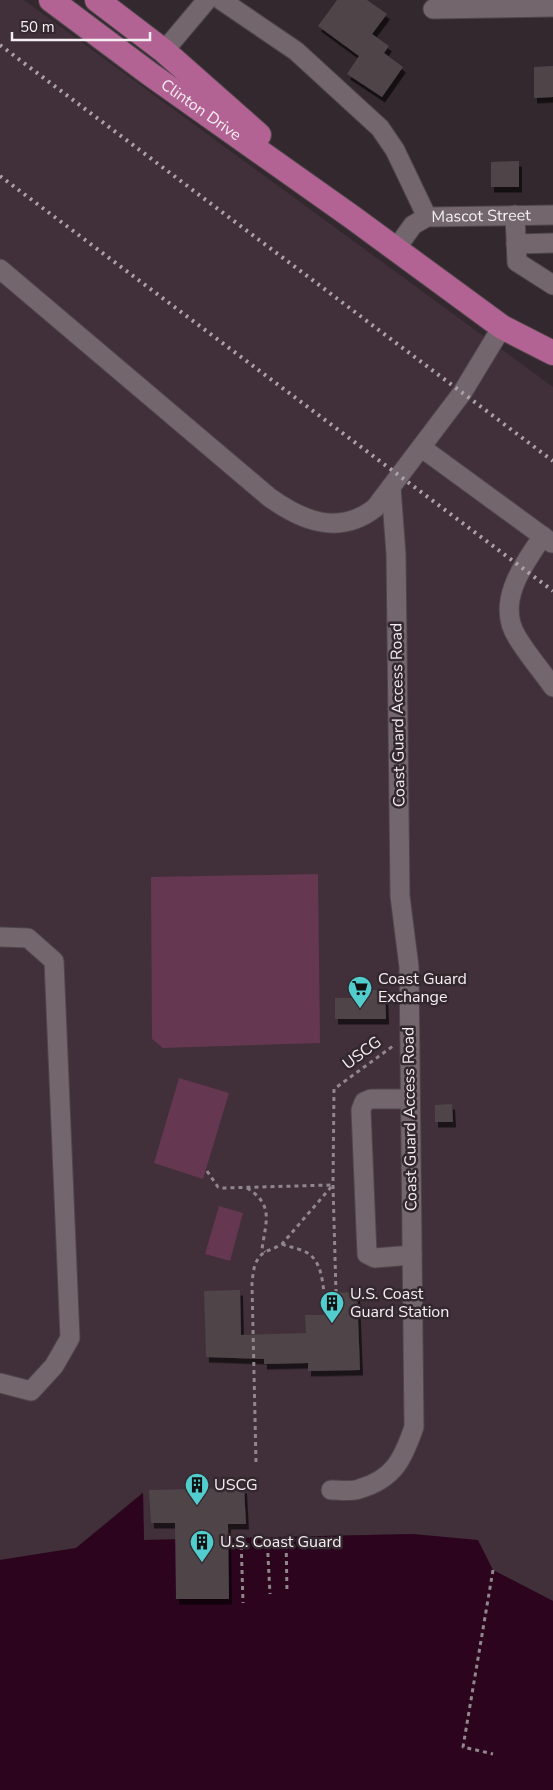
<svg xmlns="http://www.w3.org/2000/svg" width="553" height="1790" font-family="'Nunito Sans',sans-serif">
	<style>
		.built { fill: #413039 }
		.green { fill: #653751 }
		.water { fill: #2c041e }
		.building { fill: #4f444a; filter: url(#shadow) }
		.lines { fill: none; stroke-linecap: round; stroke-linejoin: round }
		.minor-casing { stroke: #4f464b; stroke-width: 21 }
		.major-casing { stroke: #4f464b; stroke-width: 26 }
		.path { stroke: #90878c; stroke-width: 3; stroke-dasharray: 4 4; stroke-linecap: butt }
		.minor { stroke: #73666d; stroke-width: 19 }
		.major { stroke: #b36393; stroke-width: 24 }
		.rail { stroke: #aba3a7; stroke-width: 4; stroke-dasharray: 2.5 5; stroke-linecap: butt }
		.labels { text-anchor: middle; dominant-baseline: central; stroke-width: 5; stroke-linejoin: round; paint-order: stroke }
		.street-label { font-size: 16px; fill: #f5eef2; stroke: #33282e }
		.poi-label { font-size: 16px; fill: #f5eef2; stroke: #33282e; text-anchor: start }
	</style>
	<defs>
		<filter id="shadow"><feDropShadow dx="3" dy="5.5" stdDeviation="0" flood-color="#0009"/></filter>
	</defs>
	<rect width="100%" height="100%" fill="#33282e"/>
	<polygon class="built" points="0,0 24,0 553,387 553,1601 493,1570 410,1534 144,1540 143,1492 76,1548 0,1560"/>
	<g class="green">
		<polygon points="318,874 320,1043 163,1048 152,1039 151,877"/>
		<polygon points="179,1078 229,1093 203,1179 154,1163"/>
		<polygon points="219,1206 243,1213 230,1261 205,1254"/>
	</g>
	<polygon class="water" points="143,1493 144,1540 413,1534 478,1540 493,1570 553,1601 553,1790 0,1790 0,1560 76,1548"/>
	<g class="building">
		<polygon points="337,0 367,0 387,14 372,34 389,46 384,53 403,67 382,97 347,74 359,56 318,26"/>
		<polygon points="553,66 553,97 534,98 534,67"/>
		<polygon points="519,161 519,187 491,187 491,162"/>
		<polygon points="358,990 385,990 386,1019 335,1019 335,998 358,998"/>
		<polygon points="452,1104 453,1122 435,1122 435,1105"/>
		<polygon points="240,1290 241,1335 306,1333 305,1315 324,1315 324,1293 357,1292 360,1370 308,1371 308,1363 264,1364 264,1359 206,1357 204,1291"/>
		<polygon points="244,1488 246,1524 228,1524 229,1599 176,1599 175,1523 151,1523 149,1490"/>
	</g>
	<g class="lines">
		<defs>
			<g id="minor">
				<polyline points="221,0 296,51 380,128 395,150 427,217"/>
				<polyline points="433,9 553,7"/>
				<polyline points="164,51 207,0"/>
				<polyline points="515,215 517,262 553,285"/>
				<polyline points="516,244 553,243"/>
				<path id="s1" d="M 395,250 L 413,225 L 427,217 L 553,215"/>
				<path d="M 0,269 L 269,497 C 302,521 339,536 375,508 L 462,393 L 502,327"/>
				<polyline points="422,448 552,543"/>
				<path d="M 543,536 C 524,564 495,602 517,637 C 527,654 541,670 553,687"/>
				<polyline points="0,937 28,938 54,961 70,1338 54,1366 31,1391 0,1383"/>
				<polyline points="410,1099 371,1099 364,1102 361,1110 367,1254 375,1258 412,1255"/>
				<path d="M 331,1490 C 340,1490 351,1492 359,1489 C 394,1479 403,1459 414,1427 L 409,967 L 400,896 L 396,554 L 391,487"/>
			</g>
			<g id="major">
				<path id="s2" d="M 51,0 L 150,74 L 352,217 L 502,327 L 553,353"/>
				<polyline points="97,0 164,51 259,135"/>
			</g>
		</defs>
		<use href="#minor" class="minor-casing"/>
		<use href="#major" class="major-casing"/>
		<g class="path">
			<polyline points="207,1171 218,1187 223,1188 332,1185"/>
			<path d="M 247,1188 C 274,1205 266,1221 262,1249 L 265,1252"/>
			<path d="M 282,1244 C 288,1247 294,1247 301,1250 C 320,1256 322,1276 324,1293"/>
			<polyline points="336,1293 333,1185 334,1089 393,1046"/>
			<path d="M 256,1462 L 252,1284 C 253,1272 254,1257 267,1251 C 272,1249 277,1247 282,1244 L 332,1186"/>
			<polyline points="267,1537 270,1594"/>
			<polyline points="286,1537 287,1593"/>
			<polyline points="241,1538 243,1603"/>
			<polyline points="493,1570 463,1747 493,1754"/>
		</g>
		<use href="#minor" class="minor"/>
		<use href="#major" class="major"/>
		<g class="rail">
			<polyline points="0,45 553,461"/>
			<polyline points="0,176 553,591"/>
		</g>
	</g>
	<defs>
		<symbol id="supermarket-pin" viewBox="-11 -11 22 30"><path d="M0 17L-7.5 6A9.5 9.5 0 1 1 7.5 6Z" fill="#52cdce" stroke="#33282e"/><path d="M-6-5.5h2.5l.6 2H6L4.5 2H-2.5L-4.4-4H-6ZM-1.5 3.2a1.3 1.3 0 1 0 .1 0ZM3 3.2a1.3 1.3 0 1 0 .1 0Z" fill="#111"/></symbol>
		<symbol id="building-pin" viewBox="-11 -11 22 30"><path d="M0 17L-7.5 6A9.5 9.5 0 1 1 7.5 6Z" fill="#52cdce" stroke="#33282e"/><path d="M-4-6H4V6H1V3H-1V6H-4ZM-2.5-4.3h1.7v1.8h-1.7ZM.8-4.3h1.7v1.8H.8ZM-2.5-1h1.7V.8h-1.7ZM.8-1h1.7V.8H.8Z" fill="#111"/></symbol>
	</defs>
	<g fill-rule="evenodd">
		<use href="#supermarket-pin" x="346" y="974" width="28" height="38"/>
		<use href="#building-pin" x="318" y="1289" width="28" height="38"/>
		<use href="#building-pin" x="183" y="1471" width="28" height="38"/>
		<use href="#building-pin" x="188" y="1528" width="28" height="38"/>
	</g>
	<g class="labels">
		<g class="street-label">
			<text stroke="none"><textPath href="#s2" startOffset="186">Clinton Drive</textPath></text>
			<text stroke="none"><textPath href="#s1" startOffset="101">Mascot Street</textPath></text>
			<text transform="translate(398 715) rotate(-91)">Coast Guard Access Road</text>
			<text transform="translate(362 1053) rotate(-37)">USCG</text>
			<text transform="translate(410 1119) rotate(-91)">Coast Guard Access Road</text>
		</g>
		<g class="poi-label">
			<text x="378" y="979">Coast Guard<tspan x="378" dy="18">Exchange</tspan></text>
			<text x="350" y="1294">U.S. Coast<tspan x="350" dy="18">Guard Station</tspan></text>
			<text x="214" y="1485">USCG</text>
			<text x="220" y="1542">U.S. Coast Guard</text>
		</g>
	</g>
	<path d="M12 32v8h138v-8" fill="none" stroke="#f5eef2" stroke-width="2.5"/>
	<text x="20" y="32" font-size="15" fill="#f5eef2" stroke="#33282e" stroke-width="4" paint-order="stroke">50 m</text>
</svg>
